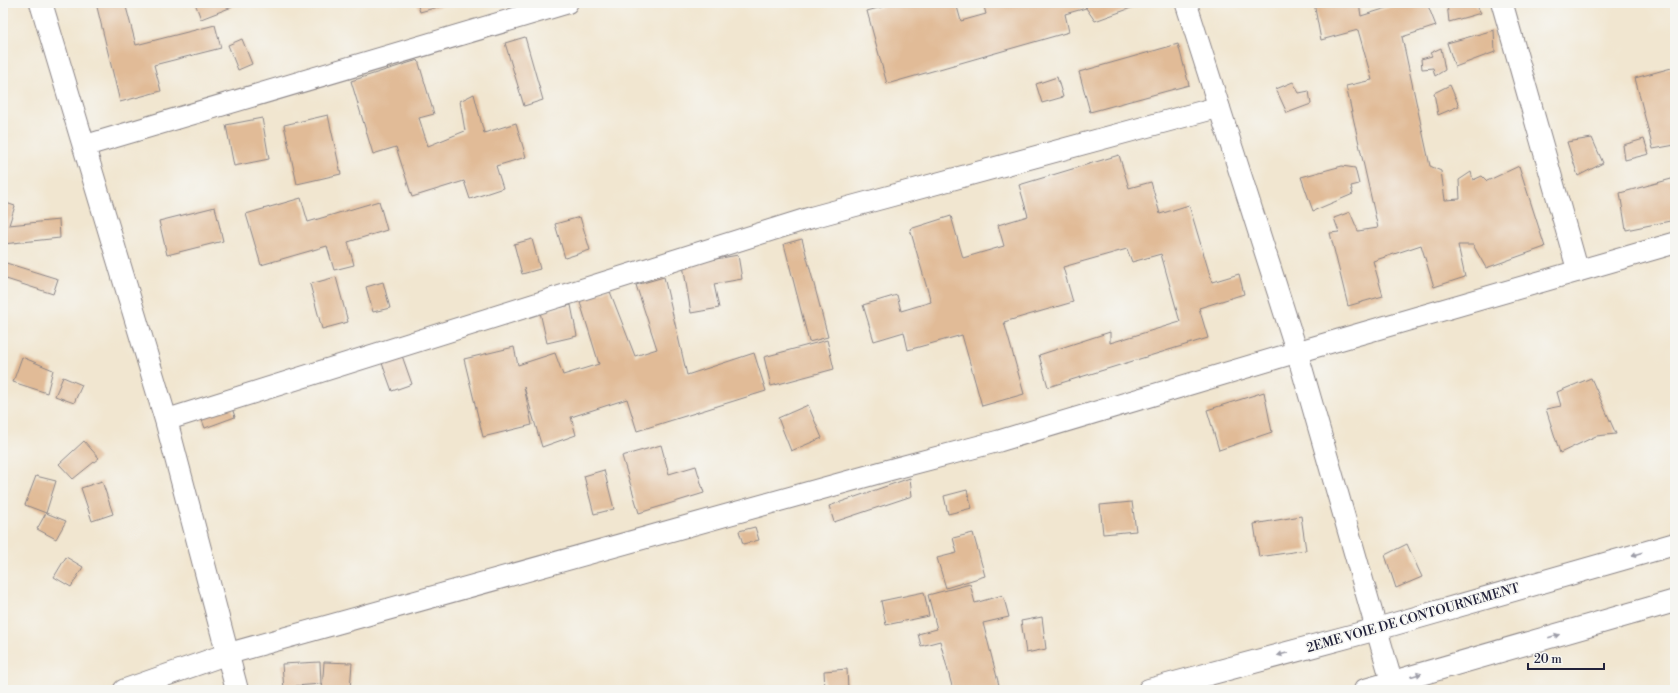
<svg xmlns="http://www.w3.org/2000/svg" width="1678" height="693" font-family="'Libre Bodoni',serif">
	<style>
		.building { fill: #e1bb97 }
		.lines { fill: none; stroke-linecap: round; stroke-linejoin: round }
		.minor-casing { stroke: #8a8486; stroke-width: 23 }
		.tertiary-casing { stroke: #8a8486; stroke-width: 24 }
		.secondary-casing { stroke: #8a8486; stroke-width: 24 }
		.minor { stroke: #fff; stroke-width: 21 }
		.tertiary { stroke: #fff; stroke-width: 22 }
		.secondary { stroke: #fff; stroke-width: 22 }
		.oneway { fill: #9c9ca7 }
		.labels { text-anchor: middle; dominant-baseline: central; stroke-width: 3.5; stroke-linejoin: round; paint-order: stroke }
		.street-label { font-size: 13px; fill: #22223b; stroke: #f6f6f2 }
	</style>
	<rect width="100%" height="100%" fill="#f6f6f2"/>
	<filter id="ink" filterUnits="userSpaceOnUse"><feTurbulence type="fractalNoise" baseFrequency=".025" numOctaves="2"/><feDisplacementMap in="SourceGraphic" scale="8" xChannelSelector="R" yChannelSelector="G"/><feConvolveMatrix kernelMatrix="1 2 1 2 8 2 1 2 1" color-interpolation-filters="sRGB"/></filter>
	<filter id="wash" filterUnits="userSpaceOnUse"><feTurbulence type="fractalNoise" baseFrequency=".012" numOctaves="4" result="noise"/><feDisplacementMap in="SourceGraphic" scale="16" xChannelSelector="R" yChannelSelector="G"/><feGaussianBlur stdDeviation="0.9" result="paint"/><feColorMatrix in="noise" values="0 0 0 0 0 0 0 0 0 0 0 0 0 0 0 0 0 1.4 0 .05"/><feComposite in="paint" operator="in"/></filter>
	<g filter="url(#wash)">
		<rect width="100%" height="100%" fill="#f1e6d0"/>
		<g id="blocks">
			<g class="building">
				<polygon points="96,3 125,3 136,45 215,25 221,48 154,65 161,91 120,102"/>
				<polygon points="195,3 231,3 232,7 201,19"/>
				<polygon points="417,3 444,3 445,5 420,12"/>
				<polygon points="896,3 956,3 961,21 986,14 983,3 1019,3 1019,5 1025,3 1085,3 1086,8 1065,14 1069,32 887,84 867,11"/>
				<polygon points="1087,3 1145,3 1095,21 1086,8"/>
				<polygon points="1314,3 1359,3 1361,16 1403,3 1427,3 1436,26 1402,37 1430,166 1441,171 1445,200 1460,199 1459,180 1471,172 1473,180 1482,176 1487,181 1519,166 1545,247 1486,268 1473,245 1458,245 1465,277 1434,287 1421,245 1373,261 1383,296 1348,306 1330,233 1339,232 1334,218 1350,212 1358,231 1378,228 1346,86 1372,80 1358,30 1321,40"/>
				<polygon points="1447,3 1475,3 1481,13 1449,22"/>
				<polygon points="1494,30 1495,52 1455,67 1447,43"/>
				<polygon points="525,37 543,100 524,106 505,43"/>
				<polygon points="242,39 252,64 238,70 228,45"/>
				<polygon points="1178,44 1189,85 1090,112 1079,72"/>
				<polygon points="1441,48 1445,70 1435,76 1433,68 1422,69 1421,59 1432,56 1430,53"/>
				<polygon points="418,60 434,114 419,118 428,146 465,131 460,101 474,94 484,133 516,123 526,157 496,166 503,188 470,199 464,181 412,197 396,147 373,154 351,81"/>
				<polygon points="1675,67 1675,145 1653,149 1635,78"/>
				<polygon points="1057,77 1063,97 1042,103 1036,84"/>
				<polygon points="1293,82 1299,93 1309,91 1311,104 1287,113 1276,89"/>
				<polygon points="1450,85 1459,106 1438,115 1434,93"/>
				<polygon points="328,115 341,174 297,184 284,125"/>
				<polygon points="262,118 269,159 234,166 226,125"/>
				<polygon points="1592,138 1603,163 1578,176 1567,142"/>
				<polygon points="1644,139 1649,154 1625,160 1623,145"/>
				<polygon points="1119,155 1129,188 1151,182 1160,214 1189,205 1212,282 1239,274 1244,294 1199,308 1208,338 1048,387 1039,355 1110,332 1110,343 1180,322 1161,254 1132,262 1127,249 1063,267 1073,302 1004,322 1024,394 982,406 962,335 908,350 904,332 874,341 863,305 897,295 901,311 931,302 910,229 951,216 963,258 1004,246 998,225 1028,216 1019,185"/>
				<polygon points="1342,166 1355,168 1359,184 1351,186 1353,194 1313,211 1301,177"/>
				<polygon points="1675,178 1675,220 1626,230 1620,193"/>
				<polygon points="301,198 308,222 379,201 387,230 348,242 354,265 334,270 327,246 261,265 246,214"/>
				<polygon points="3,202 15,206 9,225 59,220 60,238 3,244"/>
				<polygon points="215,207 223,241 167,255 159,221"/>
				<polygon points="580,217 590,250 565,258 555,224"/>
				<polygon points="532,239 540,269 522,274 514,244"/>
				<polygon points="802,239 828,337 809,342 784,244"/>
				<polygon points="738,255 742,279 714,284 719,308 691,313 683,265"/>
				<polygon points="3,262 58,279 53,294 3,278"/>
				<polygon points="336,277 348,322 322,329 310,284"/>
				<polygon points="664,277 687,375 754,353 766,391 637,431 627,399 571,417 576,435 542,447 524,387 532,425 483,437 464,359 514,347 518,365 555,353 563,375 599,364 579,299 609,289 635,356 657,349 636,285"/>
				<polygon points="383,282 390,308 373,312 366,287"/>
				<polygon points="571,305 577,336 547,343 540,312"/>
				<polygon points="827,340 834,369 771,386 764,357"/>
				<polygon points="400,350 412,384 392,391 378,352"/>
				<polygon points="22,357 53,370 47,393 13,382"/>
				<polygon points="63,377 82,385 74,403 55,396"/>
				<polygon points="1591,378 1616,434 1596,436 1560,453 1546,409 1561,406 1557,392"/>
				<polygon points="1264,392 1272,432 1219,450 1207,410"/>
				<polygon points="229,399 235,417 205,428 198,410"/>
				<polygon points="808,405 822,438 791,451 778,418"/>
				<polygon points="84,441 99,458 73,479 59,464"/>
				<polygon points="661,445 669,474 696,466 704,493 639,513 622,456"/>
				<polygon points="604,470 614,509 594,514 584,476"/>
				<polygon points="36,476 56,481 46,513 25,505"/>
				<polygon points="910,478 912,496 834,522 829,506"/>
				<polygon points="102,481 113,514 92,521 81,488"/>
				<polygon points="967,490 972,508 948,514 944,496"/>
				<polygon points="1132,502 1136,531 1103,534 1100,505"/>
				<polygon points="46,513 66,521 56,539 37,529"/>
				<polygon points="1301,516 1306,550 1259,557 1254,524"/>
				<polygon points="755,527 759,540 743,544 739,531"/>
				<polygon points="973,533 985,576 946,588 937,558 957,553 953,538"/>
				<polygon points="1407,544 1422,577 1396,588 1385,555"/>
				<polygon points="66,557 83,567 71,587 54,577"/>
				<polygon points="970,584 975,603 1003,595 1009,617 983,623 1000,689 995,690 953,690 940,641 921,646 918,634 937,629 928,595"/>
				<polygon points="924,592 929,616 886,625 881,601"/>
				<polygon points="1042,617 1046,649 1026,653 1021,621"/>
				<polygon points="320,662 321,684 296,686 297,690 284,690 282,664"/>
				<polygon points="324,662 352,663 350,690 322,690"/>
				<polygon points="847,669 848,689 825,690 824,671"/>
			</g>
		</g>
	</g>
	<g filter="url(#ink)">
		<use href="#blocks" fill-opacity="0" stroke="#8a8486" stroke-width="1"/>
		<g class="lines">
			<defs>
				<g id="minor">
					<polyline points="1186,3 1297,352 1394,690"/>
					<polyline points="1502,3 1578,271"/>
					<polyline points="84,146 567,3"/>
					<polyline points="166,420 813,217 1219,107"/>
					<polyline points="124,690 227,654 889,470 999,441 1297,352 1675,243"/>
				</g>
				<polyline id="tertiary" points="41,3 166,420 237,690"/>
				<g id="secondary">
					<polyline points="1149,690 1377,629 1675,544"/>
					<polyline points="1365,690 1675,601"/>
				</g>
			</defs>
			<use href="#minor" class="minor-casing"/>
			<use href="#tertiary" class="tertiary-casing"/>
			<use href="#secondary" class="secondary-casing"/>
			<use href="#minor" class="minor"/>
			<use href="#tertiary" class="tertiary"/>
			<use href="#secondary" class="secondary"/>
		</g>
		<defs><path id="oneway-solid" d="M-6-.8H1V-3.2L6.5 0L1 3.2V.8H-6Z"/></defs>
		<g class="oneway">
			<use href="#oneway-solid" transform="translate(1637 554) rotate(164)"/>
			<use href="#oneway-solid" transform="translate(1554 636) rotate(-16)"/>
			<use href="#oneway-solid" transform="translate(1283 654) rotate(165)"/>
			<use href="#oneway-solid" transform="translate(1416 675) rotate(-16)"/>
		</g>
	</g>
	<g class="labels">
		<g class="street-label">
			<text transform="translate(1413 618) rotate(-16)">2EME VOIE DE CONTOURNEMENT</text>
		</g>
	</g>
	<rect width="1678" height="693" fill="none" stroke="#f6f6f2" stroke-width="16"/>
	<path d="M1528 663v6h76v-6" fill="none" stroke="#22223b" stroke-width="2"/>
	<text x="1534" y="663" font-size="12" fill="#22223b" stroke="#f6f6f2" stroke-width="3" paint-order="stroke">20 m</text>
</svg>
